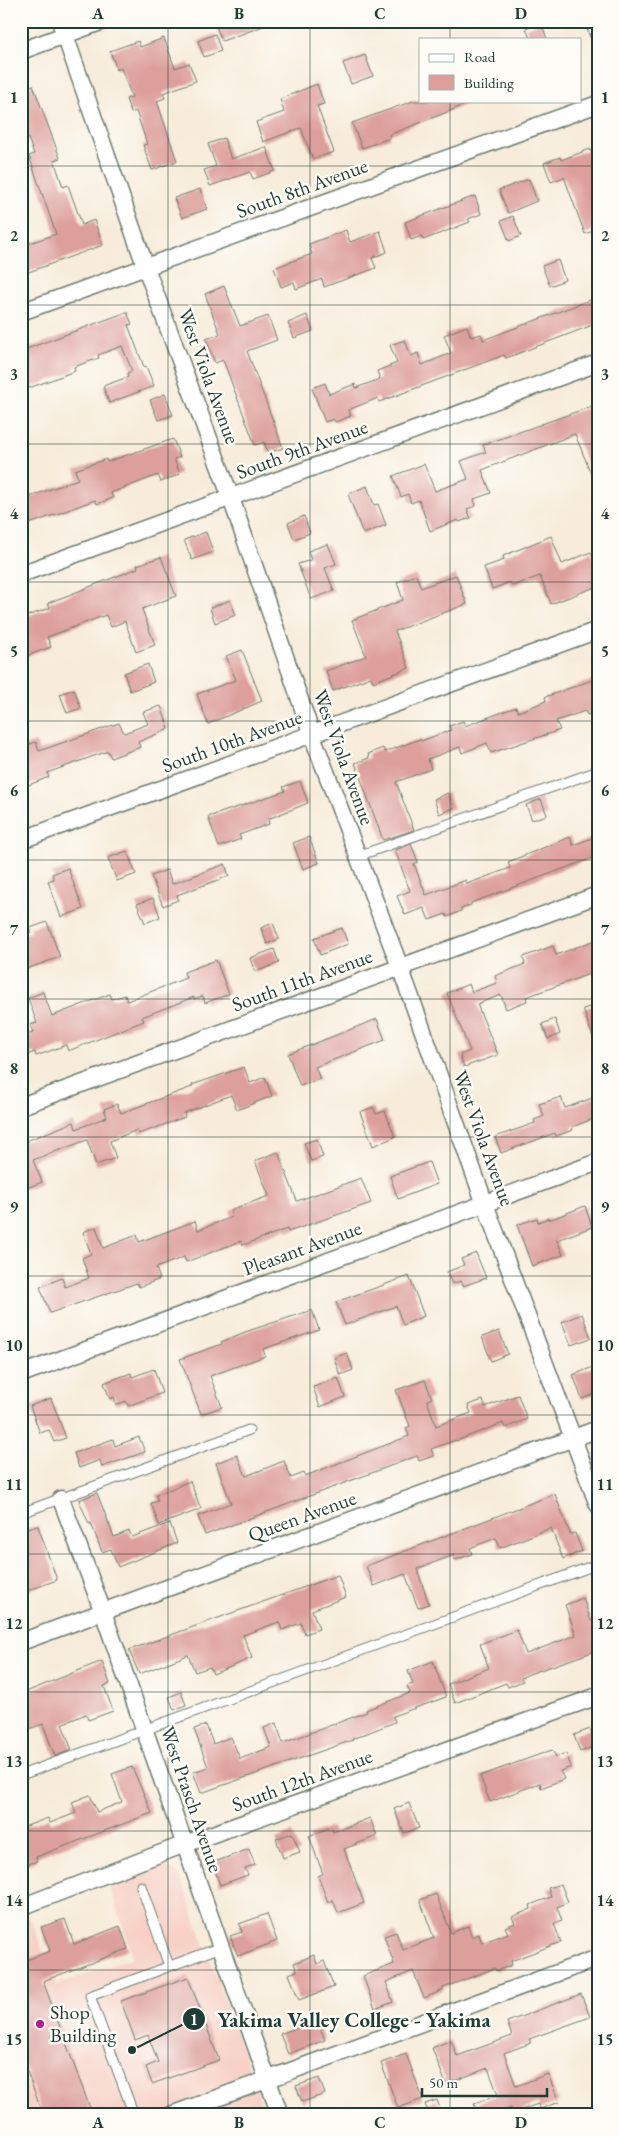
<svg xmlns="http://www.w3.org/2000/svg" width="619" height="2136" font-family="'EB Garamond',serif">
	<style>
		.built { fill: #f7d1c6 }
		.building { fill: #dd9f9b }
		.lines { fill: none; stroke-linecap: round; stroke-linejoin: round }
		.lane-casing { stroke: #6b7a6e; stroke-width: 11 }
		.street-casing { stroke: #6b7a6e; stroke-width: 19 }
		.lane { stroke: #fff; stroke-width: 9 }
		.street { stroke: #fff; stroke-width: 16 }
		.grid { fill: none; stroke: #1f3d34; stroke-width: 1; stroke-opacity: 0.55 }
		.poi-dot { fill: #b5179e; stroke: #fdfcf7; stroke-width: 2 }
		.labels { text-anchor: middle; dominant-baseline: central; stroke-width: 5; stroke-linejoin: round; paint-order: stroke }
		.street-label { font-size: 20px; fill: #1f3d34; stroke: #fdfcf7 }
		.poi-label { font-size: 20px; fill: #1f3d34; stroke: #fdfcf7; text-anchor: start }
		.leader { fill: none; stroke: #1f3d34; stroke-width: 2 }
		.callout-dot { fill: #1f3d34; stroke: #fdfcf7; stroke-width: 2 }
		.mark-label { font-size: 15px; text-anchor: middle; font-weight: bold; fill: #fff }
		.callout-label { font-size: 21px; text-anchor: middle; font-weight: bold; fill: #1f3d34; stroke: #fdfcf7; stroke-width: 5; stroke-linejoin: round; paint-order: stroke }
		.neatline { fill: none; stroke: #1f3d34; stroke-width: 2 }
		.grid-label { font-size: 16px; text-anchor: middle; font-weight: bold; fill: #1f3d34 }
	</style>
	<rect width="100%" height="100%" fill="#fdfcf7"/>
	<filter id="ink" filterUnits="userSpaceOnUse"><feTurbulence type="fractalNoise" baseFrequency=".02" numOctaves="2"/><feDisplacementMap in="SourceGraphic" scale="10" xChannelSelector="R" yChannelSelector="G"/><feConvolveMatrix kernelMatrix="1 2 1 2 8 2 1 2 1" color-interpolation-filters="sRGB"/></filter>
	<filter id="wash" filterUnits="userSpaceOnUse"><feTurbulence type="fractalNoise" baseFrequency=".0096" numOctaves="4" result="noise"/><feDisplacementMap in="SourceGraphic" scale="20" xChannelSelector="R" yChannelSelector="G"/><feGaussianBlur stdDeviation="1.12" result="paint"/><feColorMatrix in="noise" values="0 0 0 0 0 0 0 0 0 0 0 0 0 0 0 0 0 1.4 0 .05"/><feComposite in="paint" operator="in"/></filter>
	<g filter="url(#wash)">
		<rect width="100%" height="100%" fill="#f7ecda"/>
		<polygon class="built" points="165,1866 179,1874 266,2115 21,2115 21,1920 30,1917 56,1985 133,1957 110,1887"/>
		<g id="blocks">
			<g class="building">
				<polygon points="214,21 272,21 272,23 222,41"/>
				<polygon points="541,22 547,39 530,39 526,28"/>
				<polygon points="215,34 221,51 204,57 198,41"/>
				<polygon points="164,38 175,68 189,63 196,81 163,93 165,98 157,101 177,161 152,170 143,145 147,144 136,111 131,113 126,99 132,97 121,68 117,70 110,51 138,41 140,47"/>
				<polygon points="365,55 373,76 351,84 343,63"/>
				<polygon points="317,84 324,104 317,106 334,152 313,159 301,128 263,142 256,122 284,112 280,99"/>
				<polygon points="33,85 60,158 54,160 63,187 68,185 82,225 94,220 103,245 26,273 21,261 21,246 56,234 29,156 34,154 21,120 21,90"/>
				<polygon points="413,101 469,101 470,103 389,135 390,138 362,148 352,123"/>
				<polygon points="224,138 231,159 266,147 275,171 253,179 250,172 210,186 204,170 216,166 208,144"/>
				<polygon points="590,149 591,152 598,150 598,229 585,234 564,177 551,182 544,163 560,157 561,160"/>
				<polygon points="529,179 537,201 508,213 499,190"/>
				<polygon points="200,189 207,209 182,218 174,198"/>
				<polygon points="475,196 481,214 468,219 470,222 423,240 422,236 411,240 405,222"/>
				<polygon points="513,216 521,236 509,241 501,221"/>
				<polygon points="346,230 350,242 380,231 387,252 372,258 376,268 324,287 322,279 296,289 294,282 281,287 274,268 312,254 309,244"/>
				<polygon points="558,260 565,280 550,286 542,266"/>
				<polygon points="224,286 240,326 268,316 277,340 247,351 283,448 268,453 264,442 255,445 223,360 215,363 206,339 220,334 205,294"/>
				<polygon points="598,297 598,323 506,358 504,355 379,402 378,398 348,410 351,416 335,422 333,419 325,422 312,388 325,383 329,394 355,384 356,388 380,379 377,371 397,363 390,345 405,340 411,356 418,353 422,365 451,353 444,335 467,326 471,337 481,334 483,340"/>
				<polygon points="127,312 132,324 128,325 144,367 146,366 154,386 109,403 103,386 128,377 127,373 132,371 122,346 98,355 99,358 74,367 75,371 21,391 21,351"/>
				<polygon points="307,315 313,331 294,338 288,323"/>
				<polygon points="165,394 173,415 158,420 150,400"/>
				<polygon points="598,404 598,491 575,434 482,470 491,493 474,499 476,506 467,509 471,518 459,522 458,520 430,531 419,500 411,503 408,494 401,497 393,476 424,464 435,491 468,479 461,461 486,452 483,445"/>
				<polygon points="173,439 180,457 174,459 180,474 161,482 158,475 111,493 113,498 97,504 95,500 21,527 21,500 78,479 75,470 106,459 107,462"/>
				<polygon points="367,486 374,505 378,504 386,525 363,534 348,494"/>
				<polygon points="304,516 310,533 294,539 288,523"/>
				<polygon points="206,532 213,552 192,560 184,540"/>
				<polygon points="551,536 562,564 591,552 598,570 598,586 551,604 540,576 512,586 510,582 492,589 484,567 504,560 503,556"/>
				<polygon points="328,544 336,564 325,568 334,591 311,599 298,564 311,560 308,551"/>
				<polygon points="161,557 176,596 142,609 155,645 136,652 125,621 111,627 106,615 47,637 51,647 21,658 21,618 50,608 48,603 138,568 137,565"/>
				<polygon points="416,575 421,588 456,575 467,604 395,631 409,668 373,682 371,677 333,691 326,671 366,656 352,620 403,600 397,582"/>
				<polygon points="230,600 236,615 215,623 210,608"/>
				<polygon points="242,650 262,701 208,724 197,694 236,680 226,656"/>
				<polygon points="148,664 154,682 130,691 124,673"/>
				<polygon points="598,678 598,711 587,715 585,711 556,721 560,730 491,753 487,743 462,753 460,747 428,759 431,769 396,782 414,830 383,840 355,763 369,758 368,754 383,748 385,752 420,739 421,741 451,730 449,726 463,721 465,726 516,707 518,712 546,701 545,697"/>
				<polygon points="74,689 81,708 67,713 60,694"/>
				<polygon points="161,706 169,729 138,742 140,747 111,758 108,751 47,773 49,777 21,788 21,747 36,742 39,751 119,723 124,733 148,724 143,712"/>
				<polygon points="300,781 308,803 268,819 269,824 239,835 241,839 219,847 208,817 285,791 283,787"/>
				<polygon points="448,793 454,808 439,814 434,799"/>
				<polygon points="541,799 547,815 532,820 526,805"/>
				<polygon points="598,836 598,856 471,903 471,905 461,909 461,911 447,917 446,914 429,920 424,908 405,915 397,896 410,891 395,850 411,844 418,862 414,864 426,895 466,880 467,884 510,868 508,862 570,837 573,845"/>
				<polygon points="309,837 319,863 303,869 293,843"/>
				<polygon points="127,851 136,874 117,881 108,858"/>
				<polygon points="225,864 229,876 177,895 178,900 163,906 151,876 167,870 172,884"/>
				<polygon points="68,868 83,909 61,917 48,881 54,879 52,874"/>
				<polygon points="153,898 160,917 145,923 137,904"/>
				<polygon points="47,922 60,957 21,971 21,935 31,932 30,928"/>
				<polygon points="273,923 279,939 267,944 261,928"/>
				<polygon points="342,928 348,944 320,955 314,938"/>
				<polygon points="598,939 598,971 526,997 527,1001 506,1009 501,995 477,1004 498,1055 464,1067 460,1055 470,1051 447,993 469,984 472,992 497,983 495,976 525,964 523,957 553,946 556,955"/>
				<polygon points="274,949 279,963 255,972 250,958"/>
				<polygon points="216,960 229,994 205,1003 203,996 194,999 194,997 142,1017 144,1021 68,1051 66,1045 36,1056 35,1052 27,1055 21,1036 33,1032 30,1025 37,1023 28,998 43,992 52,1016 110,994 112,999 125,995 127,1001 186,978 184,972"/>
				<polygon points="598,1004 598,1046 596,1046 583,1009"/>
				<polygon points="377,1019 385,1040 315,1067 320,1079 300,1086 288,1054"/>
				<polygon points="555,1019 560,1034 548,1039 542,1024"/>
				<polygon points="244,1067 250,1083 265,1077 272,1096 237,1110 231,1095 184,1113 185,1117 139,1134 137,1130 110,1141 116,1158 96,1165 87,1140 33,1160 42,1182 21,1190 21,1132 26,1141 74,1122 76,1129 107,1117 104,1109 117,1104 121,1113 192,1087 192,1085"/>
				<polygon points="598,1096 598,1117 572,1127 573,1130 556,1136 555,1133 501,1153 495,1137 535,1123 534,1120 544,1116 539,1104 561,1097 565,1108"/>
				<polygon points="373,1107 376,1114 385,1111 395,1137 373,1146 360,1112"/>
				<polygon points="317,1139 323,1157 311,1161 304,1143"/>
				<polygon points="278,1152 297,1201 361,1178 371,1203 288,1232 287,1229 243,1245 241,1241 186,1262 184,1257 156,1268 160,1279 139,1287 137,1283 50,1313 40,1287 62,1278 65,1287 89,1278 82,1258 91,1254 83,1232 96,1227 103,1248 137,1235 139,1242 195,1221 198,1230 232,1217 230,1210 269,1196 255,1161"/>
				<polygon points="429,1162 437,1184 398,1199 390,1176"/>
				<polygon points="585,1206 592,1227 557,1240 563,1255 532,1266 517,1225 537,1218 538,1222 549,1218 549,1220"/>
				<polygon points="476,1253 486,1278 463,1286 461,1281 452,1284 447,1272 464,1265 461,1259"/>
				<polygon points="409,1276 424,1316 403,1325 396,1306 345,1325 336,1302"/>
				<polygon points="312,1310 319,1330 263,1349 265,1356 210,1376 222,1407 201,1414 180,1359 222,1344 221,1342 245,1332"/>
				<polygon points="582,1314 591,1338 571,1345 562,1322"/>
				<polygon points="499,1331 508,1354 491,1361 482,1337"/>
				<polygon points="347,1353 353,1370 340,1375 334,1358"/>
				<polygon points="598,1365 598,1393 582,1399 573,1375"/>
				<polygon points="154,1369 162,1393 128,1406 126,1401 116,1405 114,1397 110,1399 104,1383 131,1373 132,1377"/>
				<polygon points="338,1378 345,1397 320,1407 313,1387"/>
				<polygon points="425,1380 432,1398 427,1400 436,1426 471,1413 468,1405 483,1400 485,1407 518,1395 527,1419 505,1428 503,1423 456,1441 456,1440 431,1449 434,1456 419,1461 417,1456 205,1535 198,1516 231,1503 216,1463 237,1455 246,1476 284,1461 291,1478 304,1473 305,1476 409,1436 406,1428 410,1426 396,1390"/>
				<polygon points="51,1398 66,1438 54,1442 49,1430 40,1433 30,1406"/>
				<polygon points="139,1437 145,1452 102,1467 100,1460 79,1468 74,1453 113,1439 115,1446"/>
				<polygon points="190,1481 201,1509 159,1525 151,1503 158,1501 156,1495"/>
				<polygon points="97,1493 114,1537 129,1531 132,1537 170,1523 177,1543 118,1567 111,1549 102,1552 91,1523 89,1524 79,1500"/>
				<polygon points="555,1494 570,1534 575,1533 582,1551 563,1559 551,1528 500,1548 496,1538 470,1548 472,1554 455,1560 454,1555 417,1569 429,1604 418,1608 405,1574 374,1586 366,1566"/>
				<polygon points="38,1526 57,1580 21,1593 21,1529"/>
				<polygon points="338,1575 346,1597 312,1610 319,1629 305,1634 301,1623 282,1630 279,1622 243,1635 252,1658 213,1674 210,1667 195,1672 188,1655 139,1674 129,1650"/>
				<polygon points="583,1598 591,1621 598,1619 598,1650 529,1674 521,1678 523,1681 508,1687 506,1683 455,1703 448,1684 489,1668 480,1644 517,1630 526,1654 576,1635 565,1605"/>
				<polygon points="102,1661 110,1684 104,1686 113,1711 88,1720 86,1714 62,1724 72,1750 55,1756 43,1724 21,1732 21,1694"/>
				<polygon points="433,1661 446,1697 393,1716 395,1722 352,1739 353,1740 201,1793 193,1772 208,1767 194,1729 206,1725 213,1744 231,1737 240,1759 271,1747 264,1728 276,1723 283,1743 367,1712 366,1710 410,1693 407,1686 413,1684 408,1671"/>
				<polygon points="181,1692 186,1705 174,1710 169,1697"/>
				<polygon points="590,1729 596,1746 580,1752 574,1735"/>
				<polygon points="552,1750 556,1757 566,1753 571,1767 560,1771 564,1779 541,1788 540,1783 490,1802 480,1776"/>
				<polygon points="132,1767 152,1813 36,1857 37,1861 21,1867 21,1828 48,1818 50,1823 76,1813 72,1802 90,1795 97,1812 122,1802 112,1774"/>
				<polygon points="409,1803 419,1828 404,1833 394,1809"/>
				<polygon points="370,1818 377,1836 344,1849 364,1903 338,1913 333,1900 328,1902 318,1876 323,1874 309,1836 331,1827 333,1832"/>
				<polygon points="292,1833 300,1852 283,1858 276,1839"/>
				<polygon points="249,1849 255,1865 245,1868 248,1875 220,1885 212,1863"/>
				<polygon points="561,1884 568,1902 557,1907 562,1921 554,1924 561,1942 511,1961 512,1965 496,1971 495,1968 443,1988 443,1990 424,1998 413,1971 386,1982 393,2002 375,2009 363,1976 394,1964 384,1936 396,1932 403,1950 434,1938 420,1900 436,1894 451,1933 468,1926 472,1937 479,1934 482,1943 508,1933 505,1927 515,1923 512,1917 531,1909 530,1905 551,1897 548,1888"/>
				<polygon points="267,1914 277,1941 238,1956 230,1936 242,1932 239,1924"/>
				<polygon points="65,1919 74,1944 120,1926 128,1949 43,1981 90,2108 73,2115 43,2115 21,2055 21,1962 50,1951 41,1927"/>
				<polygon points="314,1955 317,1964 324,1961 334,1987 299,2000 289,1974 297,1971 294,1963"/>
				<polygon points="188,1977 219,2060 152,2084 146,2067 158,2062 148,2035 135,2040 121,2001"/>
				<polygon points="581,1994 590,2017 529,2039 531,2043 504,2053 516,2086 548,2074 559,2102 540,2109 538,2104 513,2113 511,2108 491,2115 478,2115 474,2104 498,2095 488,2068 446,2084 432,2048 451,2040 457,2056 512,2036 507,2022"/>
				<polygon points="317,2020 325,2040 288,2054 280,2034"/>
				<polygon points="406,2054 423,2099 398,2108 381,2063"/>
				<polygon points="319,2078 325,2094 302,2102 296,2086"/>
				<polygon points="437,2100 442,2115 429,2115 425,2104"/>
			</g>
		</g>
	</g>
	<g filter="url(#ink)">
		<use href="#blocks" fill-opacity="0" stroke="#6b7a6e" stroke-width="1"/>
		<g class="lines">
			<defs>
				<g id="lane">
					<polyline points="358,856 598,771"/>
					<polyline points="21,1513 249,1430"/>
					<polyline points="21,1775 598,1564"/>
					<polyline points="141,1886 169,1966"/>
					<polyline points="134,2115 90,1996 221,1947"/>
				</g>
				<g id="street">
					<polyline points="60,21 146,268 231,498 312,735 400,967 485,1204 598,1505"/>
					<polyline points="594,21 598,33"/>
					<polyline points="21,51 103,21"/>
					<polyline points="21,312 598,104"/>
					<polyline points="21,574 598,363"/>
					<polyline points="21,840 598,630"/>
					<polyline points="21,1106 598,895"/>
					<polyline points="21,1374 598,1162"/>
					<polyline points="61,1499 103,1612 280,2115"/>
					<polyline points="21,1642 598,1429"/>
					<polyline points="21,1907 185,1844 598,1696"/>
					<polyline points="171,2115 598,1958"/>
				</g>
			</defs>
			<use href="#lane" class="lane-casing"/>
			<use href="#street" class="street-casing"/>
			<use href="#lane" class="lane"/>
			<use href="#street" class="street"/>
		</g>
	</g>
	<path class="grid" d="M 168,21 L 168,2115M 310,21 L 310,2115M 450,21 L 450,39M 450,101 L 450,2115M 21,166 L 598,166M 21,305 L 598,305M 21,444 L 598,444M 21,582 L 598,582M 21,721 L 598,721M 21,860 L 598,860M 21,999 L 598,999M 21,1137 L 598,1137M 21,1276 L 598,1276M 21,1415 L 598,1415M 21,1554 L 598,1554M 21,1692 L 598,1692M 21,1831 L 598,1831M 21,1970 L 598,1970"/>
	<circle class="poi-dot" cx="40" cy="2024" r="5"/>
	<g class="labels">
		<g class="street-label">
			<text transform="translate(302 188) rotate(-20)">South 8th Avenue</text>
			<text transform="translate(209 376) rotate(70)">West Viola Avenue</text>
			<text transform="translate(302 449) rotate(-20)">South 9th Avenue</text>
			<text transform="translate(232 741) rotate(-20)">South 10th Avenue</text>
			<text transform="translate(344 757) rotate(70)">West Viola Avenue</text>
			<text transform="translate(302 980) rotate(-20)">South 11th Avenue</text>
			<text transform="translate(484 1138) rotate(70)">West Viola Avenue</text>
			<text transform="translate(302 1248) rotate(-20)">Pleasant Avenue</text>
			<text transform="translate(302 1516) rotate(-20)">Queen Avenue</text>
			<text transform="translate(302 1780) rotate(-20)">South 12th Avenue</text>
			<text transform="translate(192 1799) rotate(71)">West Prasch Avenue</text>
		</g>
		<g class="poi-label">
			<text x="50" y="2012">Shop<tspan x="50" dy="23">Building</tspan></text>
		</g>
	</g>
	<path class="leader" d="M132 2050L194 2019"/>
	<g class="callout-dot">
		<circle cx="132" cy="2050" r="5"/>
		<circle cx="194" cy="2019" r="12"/>
	</g>
	<g class="mark-label">
		<text x="194" y="2025">1</text>
	</g>
	<g class="callout-label">
		<text x="354" y="2027">Yakima Valley College - Yakima</text>
	</g>
	<rect width="619" height="2136" fill="none" stroke="#fdfcf7" stroke-width="55"/>
	<rect x="419" y="38" width="162" height="65" fill="#fdfcf7" stroke="#a4b0a9"/>
	<rect x="429" y="54" width="25" height="8" fill="#ffffff" stroke="#a4b0a9"/>
	<text x="464" y="62" font-size="15" fill="#1f3d34">Road</text>
	<rect x="429" y="75" width="25" height="15" fill="#dd9f9b" stroke="#a4b0a9"/>
	<text x="464" y="88" font-size="15" fill="#1f3d34">Building</text>
	<path d="M422 2088v8h125v-8" fill="none" stroke="#1f3d34" stroke-width="2.5"/>
	<text x="429" y="2088" font-size="15" fill="#1f3d34" stroke="#fdfcf7" stroke-width="4" paint-order="stroke">50 m</text>
	<rect x="28" y="28" width="564" height="2080" class="neatline"/>
	<g class="grid-label">
		<text x="98" y="19">A</text>
		<text x="239" y="19">B</text>
		<text x="380" y="19">C</text>
		<text x="521" y="19">D</text>
		<text x="14" y="103">1</text>
		<text x="605" y="103">1</text>
		<text x="14" y="241">2</text>
		<text x="605" y="241">2</text>
		<text x="14" y="380">3</text>
		<text x="605" y="380">3</text>
		<text x="14" y="519">4</text>
		<text x="605" y="519">4</text>
		<text x="14" y="657">5</text>
		<text x="605" y="657">5</text>
		<text x="14" y="796">6</text>
		<text x="605" y="796">6</text>
		<text x="14" y="935">7</text>
		<text x="605" y="935">7</text>
		<text x="14" y="1074">8</text>
		<text x="605" y="1074">8</text>
		<text x="14" y="1212">9</text>
		<text x="605" y="1212">9</text>
		<text x="14" y="1351">10</text>
		<text x="605" y="1351">10</text>
		<text x="14" y="1490">11</text>
		<text x="605" y="1490">11</text>
		<text x="14" y="1629">12</text>
		<text x="605" y="1629">12</text>
		<text x="14" y="1767">13</text>
		<text x="605" y="1767">13</text>
		<text x="14" y="1906">14</text>
		<text x="605" y="1906">14</text>
		<text x="14" y="2045">15</text>
		<text x="605" y="2045">15</text>
		<text x="98" y="2128">A</text>
		<text x="239" y="2128">B</text>
		<text x="380" y="2128">C</text>
		<text x="521" y="2128">D</text>
	</g>
</svg>
